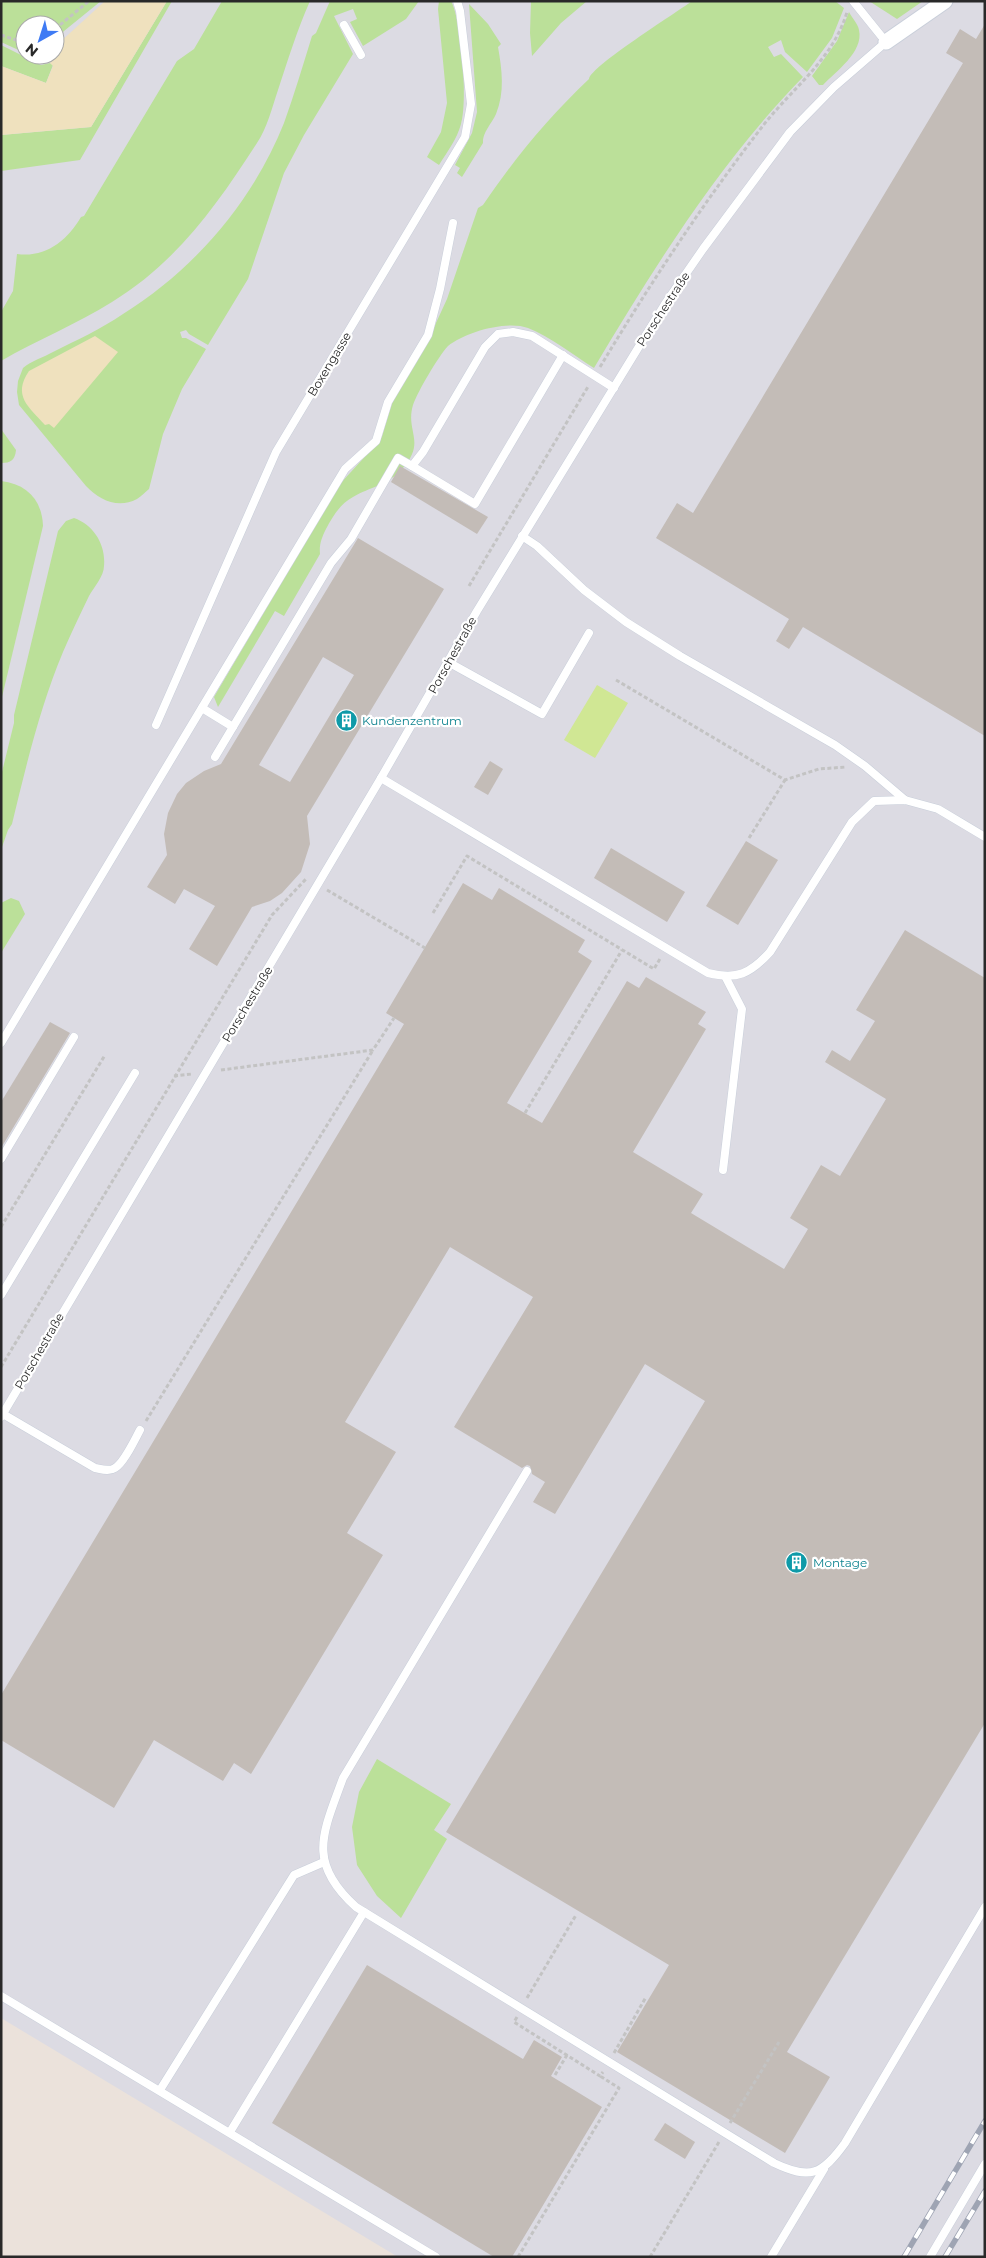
<svg xmlns="http://www.w3.org/2000/svg" width="986" height="2258" font-family="Montserrat,sans-serif">
	<style>
		.industrial { fill: #dcdbe3 }
		.green { fill: #bbe099 }
		.sand { fill: #efe1be }
		.pitch { fill: #d0e794 }
		.building { fill: #c3bcb7; fill-rule: evenodd }
		.lines { fill: none; stroke-linecap: round; stroke-linejoin: round }
		.lane-casing { stroke: #c9cfda; stroke-width: 9 }
		.street-casing { stroke: #c9cfda; stroke-width: 17 }
		.path { stroke: #c3c3c3; stroke-width: 3; stroke-dasharray: 4 2.5; stroke-linecap: butt }
		.lane { stroke: #fff; stroke-width: 8 }
		.street { stroke: #fff; stroke-width: 15 }
		.rail-casing { stroke: #9ea4b3; stroke-width: 5.5 }
		.rail { stroke: #fff; stroke-width: 4; stroke-dasharray: 11; stroke-linecap: butt }
		.labels { text-anchor: middle; dominant-baseline: central; stroke-width: 4.5; stroke-linejoin: round; paint-order: stroke }
		.street-label { font-size: 12px; fill: #292929; stroke: #fff }
		.culture-label { font-size: 12px; fill: #0d838f; stroke: #fff; text-anchor: start }
	</style>
	<rect width="100%" height="100%" fill="#ebe2db"/>
	<polygon class="industrial" points="79,1 985,1 985,2257 398,2257 1,2018 1,29 25,38 25,55 55,55 55,25"/>
	<g class="green">
		<polygon points="1,1 101,1 64,31 55,43 55,25 25,25 25,53 1,42"/>
		<polygon points="167,1 172,1 80,160 1,171 1,135 91,127"/>
		<path d="M 222,1 L 310,1 C 297,30 288,60 278,90 C 272,108 267,128 257,143 C 217,205 177,262 112,302 C 77,324 37,340 1,361 L 1,312 L 13,291 L 17,254 C 45,258 67,241 81,217 L 84,216 L 177,61 L 194,49 Z"/>
		<path d="M 330,1 L 419,1 L 406,19 L 363,46 L 350,22 L 357,19 L 353,9 L 334,16 L 353,54 L 304,135 L 284,173 L 248,279 L 208,345 L 189,334 L 186,330 L 180,332 L 182,338 L 186,338 L 206,349 L 182,389 L 163,434 L 149,489 C 145,492 142,496 137,499 C 118,509 99,500 86,486 L 19,405 L 17,392 L 18,381 L 23,368 C 31,361 44,357 53,352 C 77,340 101,329 123,314 C 194,270 253,201 284,123 C 294,95 303,65 312,36 L 316,33 Z"/>
		<path d="M 439,1 L 451,1 C 462,21 468,103 461,124 C 457,139 447,152 439,165 L 427,157 L 441,132 L 447,103 L 438,9 Z"/>
		<polygon points="531,1 587,1 561,23 532,56 530,33"/>
		<path d="M 692,1 L 835,1 L 844,8 L 832,38 L 807,72 L 785,52 L 781,40 L 768,47 L 774,57 L 781,54 L 803,77 C 719,163 655,266 594,368 C 573,355 551,337 528,328 C 507,320 465,332 448,346 C 438,357 418,391 413,405 C 405,432 427,441 402,469 C 388,485 370,487 353,497 C 340,504 333,516 326,529 C 322,537 319,544 320,554 L 284,616 L 275,611 L 218,707 L 214,697 L 339,485 L 371,450 L 382,436 L 393,400 L 430,336 L 447,299 L 478,208 L 483,205 C 515,158 547,119 589,79 C 591,66 676,13 692,1 Z"/>
		<polygon points="869,1 923,1 897,19"/>
		<path d="M 469,4 L 488,24 L 501,44 L 498,47 C 502,70 505,92 496,114 C 492,123 482,133 483,143 L 462,177 L 457,173 L 460,168 L 455,165 L 472,133 L 477,112 Z"/>
		<path d="M 849,12 C 852,18 858,24 859,30 C 864,52 835,72 823,85 L 819,85 L 812,76 L 837,41 Z"/>
		<polygon points="1,45 41,65 50,63 53,65 46,83 1,66"/>
		<path d="M 1,429 L 16,450 C 15,460 11,463 1,463 Z"/>
		<path d="M 1,481 C 27,484 42,500 43,526 L 1,701 Z"/>
		<path d="M 74,518 C 94,525 106,545 104,566 C 104,576 94,587 89,596 C 80,615 71,633 63,652 C 40,707 26,766 12,824 L 8,830 L 1,850 L 1,776 L 14,723 L 14,715 L 58,531 L 66,521 Z"/>
		<polygon points="11,898 19,901 25,914 1,953 1,903"/>
		<polygon points="377,1759 451,1804 434,1830 447,1839 401,1918 377,1896 357,1865 352,1827 359,1792"/>
	</g>
	<g class="sand">
		<polygon points="105,1 167,1 91,127 1,135 1,66 46,83 53,66 50,63 59,43"/>
		<path d="M 95,336 L 118,352 L 54,428 L 49,424 L 45,425 C 29,407 12,396 29,371 Z"/>
	</g>
	<polygon class="pitch" points="597,685 628,703 595,758 564,740"/>
	<g class="building">
		<polygon points="985,24 985,736 803,627 789,649 776,641 789,619 656,538 677,503 693,513 963,63 946,53 960,29 976,39"/>
		<polygon points="400,466 488,517 477,534 391,482"/>
		<path d="M 358,538 L 444,589 L 307,816 L 310,844 L 301,872 L 282,893 L 270,901 L 252,907 L 217,966 L 189,949 L 215,906 L 184,889 L 175,904 L 147,887 L 167,855 L 164,834 L 168,813 L 177,794 L 186,783 L 204,771 L 221,764 ZM 323,657 L 354,675 L 290,782 L 259,765 Z"/>
		<polygon points="490,761 503,769 488,795 474,787"/>
		<polygon points="746,841 778,860 738,925 706,906"/>
		<polygon points="611,848 685,892 667,922 594,878"/>
		<polygon points="463,883 492,900 499,888 585,940 578,952 592,961 507,1103 542,1123 627,981 639,988 646,977 706,1012 698,1024 706,1029 633,1152 703,1194 691,1213 784,1269 808,1229 790,1218 821,1165 840,1176 886,1099 825,1062 832,1050 850,1061 875,1021 856,1010 905,930 985,978 985,1723 787,2052 830,2077 785,2153 617,2052 669,1965 446,1832 705,1401 645,1364 555,1514 533,1502 545,1482 532,1474 530,1466 527,1465 522,1468 454,1427 533,1297 450,1247 345,1422 396,1452 347,1533 383,1555 251,1774 234,1763 223,1781 154,1740 114,1808 1,1740 1,1695 404,1024 386,1013"/>
		<polygon points="50,1022 70,1033 1,1148 1,1102"/>
		<polygon points="367,1965 523,2059 534,2040 562,2057 551,2076 602,2107 512,2257 494,2257 272,2123"/>
		<polygon points="665,2123 695,2142 685,2159 654,2140"/>
	</g>
	<g class="lines">
		<defs>
			<g id="lane">
				<polyline points="344,25 361,55"/>
				<polyline points="412,466 475,504 563,355"/>
				<polyline points="522,536 537,546 584,590 626,622 680,656 835,745 865,766 905,800"/>
				<polyline points="448,662 542,714 589,633"/>
				<polyline points="202,708 233,727"/>
				<polyline points="156,725 276,452 465,137 471,104 460,11 457,1"/>
				<polyline points="215,757 331,563 351,539 398,458 412,466 423,452 485,347 498,334 513,332 532,336 614,388"/>
				<path d="M 381,778 L 708,973 C 737,980 750,974 770,952 L 852,822 L 874,801 L 905,800 L 938,809 L 985,837"/>
				<polyline points="1,1043 345,469 376,441 388,402 428,335 440,289 453,223"/>
				<polyline points="1,1159 74,1037"/>
				<polyline points="723,1170 742,1009 726,978"/>
				<polyline points="1,1295 135,1073"/>
				<path d="M 3,1414 L 95,1468 C 101,1469 109,1472 115,1468 C 124,1463 135,1439 140,1430"/>
				<polyline points="1,1417 381,778 477,611 665,304 703,249 790,132 834,87 886,42 853,1"/>
				<path d="M 527,1471 L 343,1778 C 323,1833 306,1862 356,1907 L 774,2163 C 810,2180 822,2175 845,2143 L 985,1907"/>
				<polyline points="1,1996 436,2257"/>
				<polyline points="160,2090 294,1875 324,1862"/>
				<polyline points="230,2132 364,1912"/>
				<polyline points="771,2257 824,2169"/>
				<polyline points="930,2257 985,2164"/>
			</g>
			<polyline id="street" points="886,42 945,1"/>
		</defs>
		<use href="#lane" class="lane-casing"/>
		<use href="#street" class="street-casing"/>
		<g class="path">
			<polyline points="55,29 89,1"/>
			<polyline points="1,35 25,43"/>
			<path d="M 600,367 C 650,284 703,203 762,127 C 791,89 833,60 847,12"/>
			<polyline points="469,586 589,385"/>
			<polyline points="616,680 785,780 819,769 846,767"/>
			<polyline points="749,838 785,780"/>
			<polyline points="327,890 425,948"/>
			<polyline points="433,913 467,856 654,969 661,957"/>
			<polyline points="221,1070 373,1050 394,1018"/>
			<polyline points="174,1076 192,1074"/>
			<polyline points="525,1113 622,950"/>
			<polyline points="1,1227 105,1055"/>
			<polyline points="1,1367 272,915 306,879"/>
			<polyline points="146,1421 373,1050"/>
			<polyline points="527,1998 576,1915"/>
			<polyline points="517,2017 514,2022 600,2076 603,2072"/>
			<polyline points="614,2053 646,1997"/>
			<polyline points="555,2075 567,2055"/>
			<polyline points="730,2123 779,2042"/>
			<polyline points="518,2257 619,2088 600,2076"/>
			<polyline points="650,2257 719,2142"/>
		</g>
		<use href="#lane" class="lane"/>
		<use href="#street" class="street"/>
		<defs>
			<g id="rail">
				<polyline points="904,2257 985,2121"/>
				<polyline points="945,2257 985,2191"/>
			</g>
		</defs>
		<use href="#rail" class="rail-casing"/>
		<use href="#rail" class="rail"/>
	</g>
	<defs>
		<symbol id="building-disc" viewBox="-11 -11 22 22"><circle r="9.5" fill="#0f9aa8" stroke="#fff"/><path d="M-4-6H4V6H1V3H-1V6H-4ZM-2.5-4.3h1.7v1.8h-1.7ZM.8-4.3h1.7v1.8H.8ZM-2.5-1h1.7V.8h-1.7ZM.8-1h1.7V.8H.8Z" fill="#fff"/></symbol>
	</defs>
	<g fill-rule="evenodd">
		<use href="#building-disc" x="334" y="708" width="25" height="25"/>
		<use href="#building-disc" x="784" y="1550" width="25" height="25"/>
	</g>
	<g class="labels">
		<g class="street-label">
			<text transform="translate(663 309) rotate(-57)">Porschestraße</text>
			<text transform="translate(329 364) rotate(-59)">Boxengasse</text>
			<text transform="translate(452 655) rotate(-61)">Porschestraße</text>
			<text transform="translate(247 1004) rotate(-59)">Porschestraße</text>
			<text transform="translate(39 1351) rotate(-60)">Porschestraße</text>
		</g>
		<g class="culture-label">
			<text x="362" y="720">Kundenzentrum</text>
			<text x="813" y="1562">Montage</text>
		</g>
	</g>
	<rect width="986" height="2258" fill="none" stroke="#292929" stroke-width="5"/>
	<g transform="translate(40 40) rotate(219)"><circle r="24" fill="#ffffff" stroke="#a9a9a9"/>
	<path d="M0-4L9 19L0 12L-9 19Z" fill="#3f7bf4"/>
	<text y="-8" font-size="14" font-weight="bold" text-anchor="middle" fill="#292929">N</text>
	</g>
</svg>
